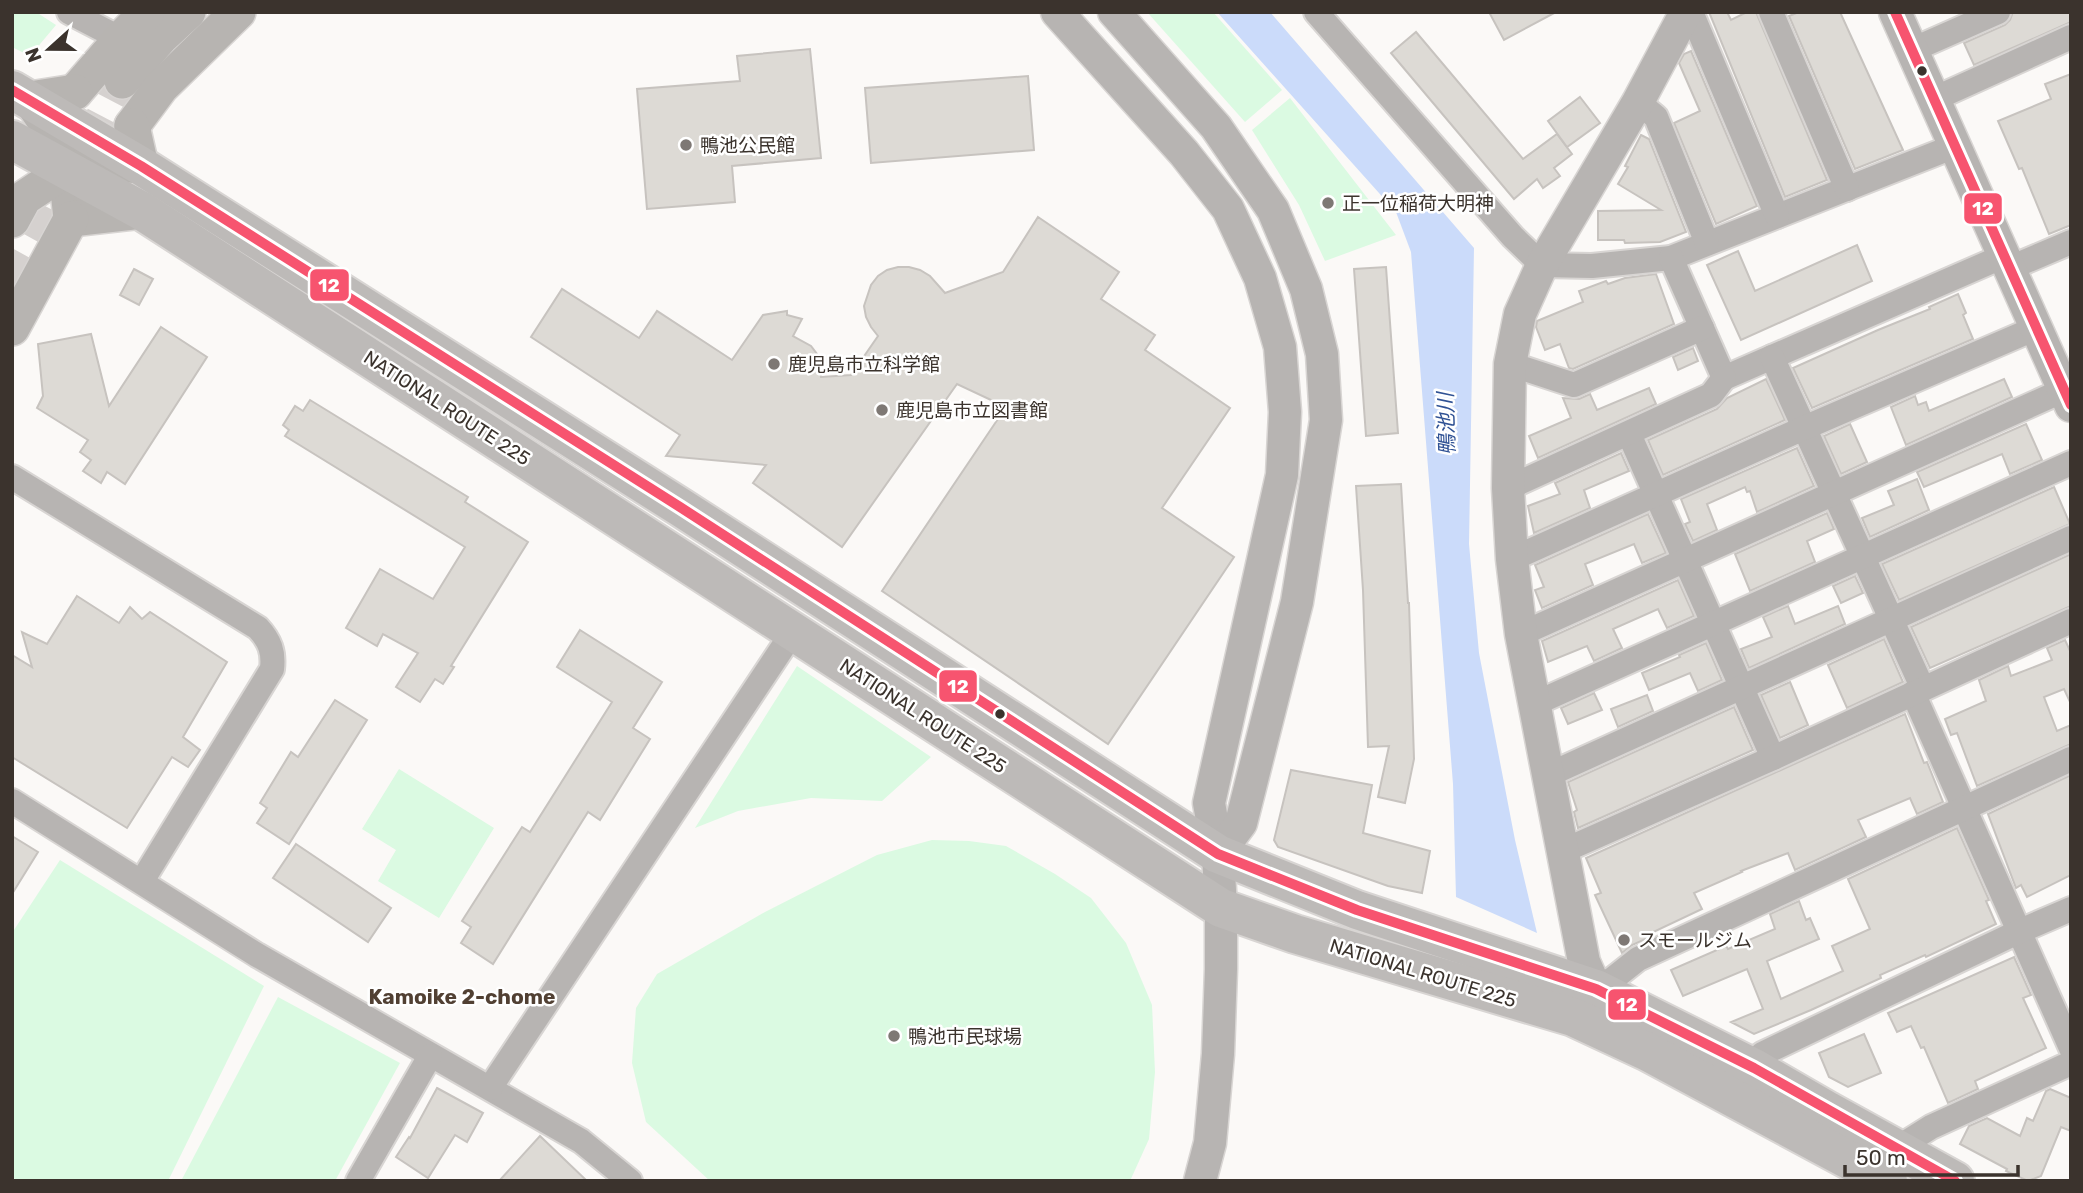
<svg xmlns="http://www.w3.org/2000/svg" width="2083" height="1193" font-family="Rubik,'Noto Sans JP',sans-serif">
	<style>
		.green { fill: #dbfae2 }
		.water { fill: #cbdbfa }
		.building { fill: #dddad5; stroke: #c7c3bf; stroke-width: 2 }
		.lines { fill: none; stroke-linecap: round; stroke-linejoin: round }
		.secondary-tunnel { stroke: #d5d1cf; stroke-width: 35; stroke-dasharray: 35 18; stroke-linecap: butt }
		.minor-casing { stroke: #d8d5d3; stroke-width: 28 }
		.tertiary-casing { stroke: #d8d5d3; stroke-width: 35 }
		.secondary-casing { stroke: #d8d5d3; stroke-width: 38 }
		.trunk-casing { stroke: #d8d5d3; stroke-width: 42 }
		.minor { stroke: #b7b4b2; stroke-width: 24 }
		.tertiary { stroke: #b7b4b2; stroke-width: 32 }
		.secondary { stroke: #b7b4b1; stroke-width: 35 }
		.trunk { stroke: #bdbab8; stroke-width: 38 }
		.bus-1-casing { stroke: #fff; stroke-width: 16 }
		.bus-1 { stroke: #f7546f; stroke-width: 10 }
		.bus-dot { fill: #3b332d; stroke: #fff; stroke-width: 2.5 }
		.poi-dot { fill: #7e7874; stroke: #fff; stroke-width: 2.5 }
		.labels { text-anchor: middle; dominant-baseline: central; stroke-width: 5; stroke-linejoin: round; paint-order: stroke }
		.poi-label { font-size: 19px; fill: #3b332d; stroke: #fff; text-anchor: start }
		.street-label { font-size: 19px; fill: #3b332d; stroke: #fff }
		.water-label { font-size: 21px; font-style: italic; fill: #2f5194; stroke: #fff }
		.neighbourhood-label { font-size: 21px; font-weight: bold; fill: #514033; stroke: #fff }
		.line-badge { stroke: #fff; stroke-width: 2.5 }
		.badge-label { font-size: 19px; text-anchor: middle; font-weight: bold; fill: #fff }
	</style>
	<rect width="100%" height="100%" fill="#fbf9f7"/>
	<g class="green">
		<polygon points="12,12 36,12 56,25 30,56 12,47"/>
		<polygon points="1147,12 1213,12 1282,90 1245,122"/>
		<polygon points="1290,98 1396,235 1325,261 1299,205 1252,130"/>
		<polygon points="797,666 931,757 882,801 811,798 738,811 695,828"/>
		<polygon points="399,769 494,828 439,918 378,881 396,850 362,829"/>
		<polygon points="932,840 969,841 1006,846 1055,874 1091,898 1126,943 1152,1005 1155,1072 1149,1139 1130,1181 710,1181 646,1122 632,1063 636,1008 657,974 765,912 877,855"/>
		<polygon points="60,860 264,986 168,1181 18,1181 12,1177 12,933"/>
		<polygon points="278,997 400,1063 335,1181 181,1181"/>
	</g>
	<polygon class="water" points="1217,12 1270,12 1474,248 1469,544 1479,653 1515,840 1537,933 1456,897 1453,784 1411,252 1396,212"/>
	<g class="building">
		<polygon points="1489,12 1556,12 1504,40"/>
		<polygon points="1709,12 1727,12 1731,20 1747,12 1756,12 1827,180 1785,197"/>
		<polygon points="1799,12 1840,12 1903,150 1855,169 1789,16"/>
		<polygon points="2013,12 2071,12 2071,22 1974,65 1964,43 2005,25 2010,20"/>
		<polygon points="1416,32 1523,159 1557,134 1572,154 1554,168 1560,176 1543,188 1537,179 1514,199 1391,53"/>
		<polygon points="810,49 821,158 732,166 735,202 647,209 637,89 740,81 737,56"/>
		<polygon points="1691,51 1757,206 1716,224 1674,123 1700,111 1679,63 1684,54"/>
		<polygon points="2071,74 2071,225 2049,234 2022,168 2019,169 1998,121 2051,99 2045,84"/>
		<polygon points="1028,76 1034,150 871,163 865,88"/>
		<polygon points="1580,97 1600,123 1567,147 1548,121"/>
		<polygon points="1641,135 1649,139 1686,232 1660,242 1625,243 1624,240 1598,240 1598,211 1661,210 1618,184 1628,167 1625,166"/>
		<polygon points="1038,217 1119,272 1101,299 1155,335 1145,350 1230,408 1162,508 1234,557 1108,744 882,591 1006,407 957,384 842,547 753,483 766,465 666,456 680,435 531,337 562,289 639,338 657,311 732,360 763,315 787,311 787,315 802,319 793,336 811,346 817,354 821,377 851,375 878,336 871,327 866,317 864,306 871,285 878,276 887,270 898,267 909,267 920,270 930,276 945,293 1003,272"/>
		<polygon points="1857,245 1872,281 1741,340 1707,265 1738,251 1755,291"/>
		<polygon points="1386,267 1398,433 1366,436 1354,269"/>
		<polygon points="134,269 153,279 139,305 120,295"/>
		<polygon points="1656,274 1674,324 1573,369 1569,368 1560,344 1545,350 1536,327 1537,321 1583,302 1579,291 1606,281 1608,284 1625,278"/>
		<polygon points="1958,294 1966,313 1963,315 1973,339 1812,408 1793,368 1878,330 1930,309 1929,307"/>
		<polygon points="161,327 207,357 125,484 107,472 101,483 83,471 91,460 80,452 88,440 37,408 43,396 38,344 91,334 109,406"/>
		<polygon points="1693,348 1698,361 1678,370 1673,357"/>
		<polygon points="1766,379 1785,420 1663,475 1648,440 1717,409 1727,398"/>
		<polygon points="2004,379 2012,397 1906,445 1891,407 1915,396 1918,405 1926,402 1929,411"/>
		<polygon points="1649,388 1656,404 1538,458 1529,436 1571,418 1563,398 1579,399 1590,394 1597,410"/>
		<polygon points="310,400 468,497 465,502 528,542 451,666 454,667 443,684 435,679 420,702 396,687 418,653 383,634 377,646 346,628 380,569 433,599 465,547 285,436 289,430 283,425 295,406 303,411"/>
		<polygon points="1850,424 1867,462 1841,474 1824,436"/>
		<polygon points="2026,424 2042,460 2010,474 2002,454 1924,487 1917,472"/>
		<polygon points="1797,448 1814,486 1757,512 1750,491 1747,492 1745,487 1707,504 1717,530 1693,541 1685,524 1690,522 1681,499"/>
		<polygon points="1621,453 1629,471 1584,490 1590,508 1534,533 1528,506 1560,494 1555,483"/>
		<polygon points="1917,479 1929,510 1870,537 1862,518 1894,505 1888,491"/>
		<polygon points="1401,484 1408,603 1409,603 1414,759 1405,803 1378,797 1389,746 1368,747 1363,590 1356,486"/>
		<polygon points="2054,487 2070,524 1899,600 1882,564"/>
		<polygon points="1827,513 1834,529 1807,541 1815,562 1750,591 1735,554"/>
		<polygon points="1648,514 1666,553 1642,563 1634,544 1585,564 1593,585 1542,608 1535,590 1544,587 1535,565"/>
		<polygon points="2071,554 2071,606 1930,668 1911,627"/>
		<polygon points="1855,576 1863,593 1841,603 1833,586"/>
		<polygon points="1678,580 1694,616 1667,628 1658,609 1613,629 1622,648 1594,661 1587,646 1548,662 1542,641"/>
		<polygon points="77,596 119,623 130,607 142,619 150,612 227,662 183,737 200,750 188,767 172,757 127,828 12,757 12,655 32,667 22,632 47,644"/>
		<polygon points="1788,606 1795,624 1838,606 1845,624 1749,668 1741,649 1772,637 1763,617"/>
		<polygon points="580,630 662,682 633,728 650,739 600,820 588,812 493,964 461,943 471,927 462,921 522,827 530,832 612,702 557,667"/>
		<polygon points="1884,639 1903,682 1847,708 1828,665"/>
		<polygon points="2065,640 2071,653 2071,704 2064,689 2044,697 2057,731 2071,725 2071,744 1977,786 1957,733 1951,735 1945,719 1986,701 1979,680 2008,666 2011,676 2052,660 2047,648"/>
		<polygon points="1706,643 1722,680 1698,691 1690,673 1649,690 1642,673 1680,657 1679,655"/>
		<polygon points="1790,682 1808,725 1780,738 1761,695"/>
		<polygon points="1594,693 1602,710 1568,724 1561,708"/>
		<polygon points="1647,695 1653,711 1618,727 1611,709"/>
		<polygon points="335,700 367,720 289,844 257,823 267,808 260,803 291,752 298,757"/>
		<polygon points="1734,707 1753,750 1578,828 1574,812 1577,810 1568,782"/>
		<polygon points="1905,714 1924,763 1927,762 1943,802 1917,814 1910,798 1858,820 1866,837 1795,870 1788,853 1741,871 1742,872 1694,893 1702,909 1649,934 1650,937 1632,945 1622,953 1595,895 1601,893 1586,858"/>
		<polygon points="1291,770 1372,785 1363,833 1430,851 1422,893 1388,886 1278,847 1274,840"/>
		<polygon points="2071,775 2071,875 2027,897 2021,885 2016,888 1988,814"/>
		<polygon points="1957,828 1989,900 1986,901 1996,924 1926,957 1925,955 1880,975 1881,978 1811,1010 1754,1034 1731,1022 1763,1009 1747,969 1683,996 1671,970 1726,946 1728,949 1775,929 1770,914 1799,901 1806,920 1810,918 1819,939 1767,961 1781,999 1843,971 1832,946 1870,929 1848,879"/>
		<polygon points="12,836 38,852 12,894"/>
		<polygon points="296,844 391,908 368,942 273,878"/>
		<polygon points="2014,957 2031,995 2023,998 2046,1048 1975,1081 1978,1089 1948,1103 1924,1047 1921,1048 1911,1026 1897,1032 1888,1013"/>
		<polygon points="1864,1034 1881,1073 1848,1087 1829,1077 1819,1053"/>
		<polygon points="437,1088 483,1113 467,1142 455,1135 428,1178 396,1157 409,1137 410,1138"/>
		<polygon points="2050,1089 2071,1098 2071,1131 2061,1127 2041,1176 2028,1181 2006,1171 2007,1169 1960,1144 1969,1126 1987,1118 2020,1136 2027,1118 2033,1121 2046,1091"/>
		<polygon points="540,1136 587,1181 499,1181"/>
	</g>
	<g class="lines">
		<polyline class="secondary-tunnel" points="12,288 46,227 122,81"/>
		<defs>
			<g id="minor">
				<polyline points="69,12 121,39"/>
				<polyline points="1316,12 1513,237 1542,265 1592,266 1671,258 1955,146"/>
				<polyline points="1691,12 1777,216"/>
				<polyline points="1771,12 1847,189"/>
				<polyline points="1912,50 1998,12"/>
				<polyline points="1934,99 2071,37"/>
				<polyline points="1638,102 1656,117 1707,243"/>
				<polyline points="1671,258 1724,378 2004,256"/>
				<polyline points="2010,268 2071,242"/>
				<polyline points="1772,357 1923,689"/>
				<polyline points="1510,364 1574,385 1702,328"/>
				<polyline points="1629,434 1773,758"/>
				<path d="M 12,477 L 258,628 C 270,641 274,652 272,669 L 142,881"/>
				<polyline points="1508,488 1711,395 1724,378"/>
				<polyline points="1512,559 1804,428 2036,328"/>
				<polyline points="1521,634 2064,390"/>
				<polyline points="1913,693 2071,1048"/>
				<polyline points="1534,704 2071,463"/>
				<polyline points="1548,775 2071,538"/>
				<polyline points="12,801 257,955 581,1141 630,1181"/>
				<polyline points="1563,851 1773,758 2071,621"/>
				<polyline points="1596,989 1614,978 1638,959 2071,759"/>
				<polyline points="1754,1068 1762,1054 2020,931 2071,909"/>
				<polyline points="490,1088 793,632"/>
				<polyline points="1896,1149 1931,1127 2071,1063"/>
				<polyline points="358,1181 430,1056"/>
			</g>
			<g id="tertiary">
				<polyline points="1057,12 1184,153 1228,209 1260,278 1280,347 1285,412 1282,475 1209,803 1218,854 1221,908 1221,969 1218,1054 1210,1143 1200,1181"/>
				<polyline points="1114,12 1216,127 1273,210 1306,289 1322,354 1326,420 1297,602 1241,823 1218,854"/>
				<polyline points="1895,12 2071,406"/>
				<polyline points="1596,989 1584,962 1521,634 1512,559 1508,488 1510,364 1520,314 1542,265 1638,102 1686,12"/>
			</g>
			<g id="secondary">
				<polyline points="122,81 161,37 188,12"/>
				<polyline points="75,92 121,39 147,12"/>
				<polyline points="132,126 161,87 238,12"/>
				<polyline points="71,219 66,170 57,139 30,99 75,92"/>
				<polyline points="71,219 142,211"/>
				<polyline points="12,220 24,198 66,170 105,163 141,166 132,126"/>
				<polyline points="12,328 71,219"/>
			</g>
			<g id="trunk">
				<polyline points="12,90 141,166 680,507 1218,854 1357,910 1596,989 1754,1068 1828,1111 1955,1181"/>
				<polyline points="12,140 142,211 1221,908 1295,934 1573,1017 1648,1052 1888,1181"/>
			</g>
		</defs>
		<use href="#minor" class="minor-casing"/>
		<use href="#tertiary" class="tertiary-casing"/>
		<use href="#secondary" class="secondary-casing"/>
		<use href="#trunk" class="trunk-casing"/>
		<use href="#minor" class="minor"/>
		<use href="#tertiary" class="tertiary"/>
		<use href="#secondary" class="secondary"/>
		<use href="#trunk" class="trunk"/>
		<defs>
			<g id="bus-1">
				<polyline points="1895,12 2071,405"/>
				<polyline points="12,90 141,166 680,507 1218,854 1357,910 1596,989 1754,1068 1955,1181"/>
			</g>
		</defs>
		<use href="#bus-1" class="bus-1-casing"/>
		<use href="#bus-1" class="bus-1"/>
	</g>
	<g class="bus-dot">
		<circle cx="1922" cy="71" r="6"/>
		<circle cx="1000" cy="714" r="6"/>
	</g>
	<g class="poi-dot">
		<circle cx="686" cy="145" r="7"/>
		<circle cx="1328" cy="203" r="7"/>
		<circle cx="774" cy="364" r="7"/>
		<circle cx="882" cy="410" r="7"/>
		<circle cx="1624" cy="940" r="7"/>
		<circle cx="894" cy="1036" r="7"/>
	</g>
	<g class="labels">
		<g class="poi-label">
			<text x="700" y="145">鴨池公民館</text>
			<text x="1342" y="203">正一位稲荷大明神</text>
			<text x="788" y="364">鹿児島市立科学館</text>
			<text x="896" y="410">鹿児島市立図書館</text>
			<text x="1638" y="940">スモールジム</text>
			<text x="908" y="1036">鴨池市民球場</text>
		</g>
		<g class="street-label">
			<text transform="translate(447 408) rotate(33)">NATIONAL ROUTE 225</text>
			<text transform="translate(923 716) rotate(33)">NATIONAL ROUTE 225</text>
			<text transform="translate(1423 973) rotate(17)">NATIONAL ROUTE 225</text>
		</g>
		<g class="water-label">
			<text transform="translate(1446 424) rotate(-92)">鴨池川</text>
		</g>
		<g class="neighbourhood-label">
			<text x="462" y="996">Kamoike 2-chome</text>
		</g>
	</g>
	<g class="line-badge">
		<rect x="1963" y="192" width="40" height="33" rx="7" fill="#f7546f"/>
		<rect x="309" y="268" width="41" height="34" rx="7" fill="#f7546f"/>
		<rect x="938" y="669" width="40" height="34" rx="7" fill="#f7546f"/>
		<rect x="1607" y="988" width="40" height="33" rx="7" fill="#f7546f"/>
	</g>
	<g class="badge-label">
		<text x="1983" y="215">12</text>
		<text x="329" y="292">12</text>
		<text x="958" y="693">12</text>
		<text x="1627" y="1011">12</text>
	</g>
	<rect width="2083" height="1193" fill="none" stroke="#3b332d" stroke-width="28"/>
	<g transform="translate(49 49) rotate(249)" stroke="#ffffff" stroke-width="5" paint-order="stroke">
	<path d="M0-5L12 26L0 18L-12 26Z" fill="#3b332d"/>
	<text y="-10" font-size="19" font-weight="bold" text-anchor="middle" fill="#3b332d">N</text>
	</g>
	<path d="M1845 1165v10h173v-10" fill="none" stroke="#3b332d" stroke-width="3.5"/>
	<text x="1856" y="1165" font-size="21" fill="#3b332d" stroke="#ffffff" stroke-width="5" paint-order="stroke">50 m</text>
</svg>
